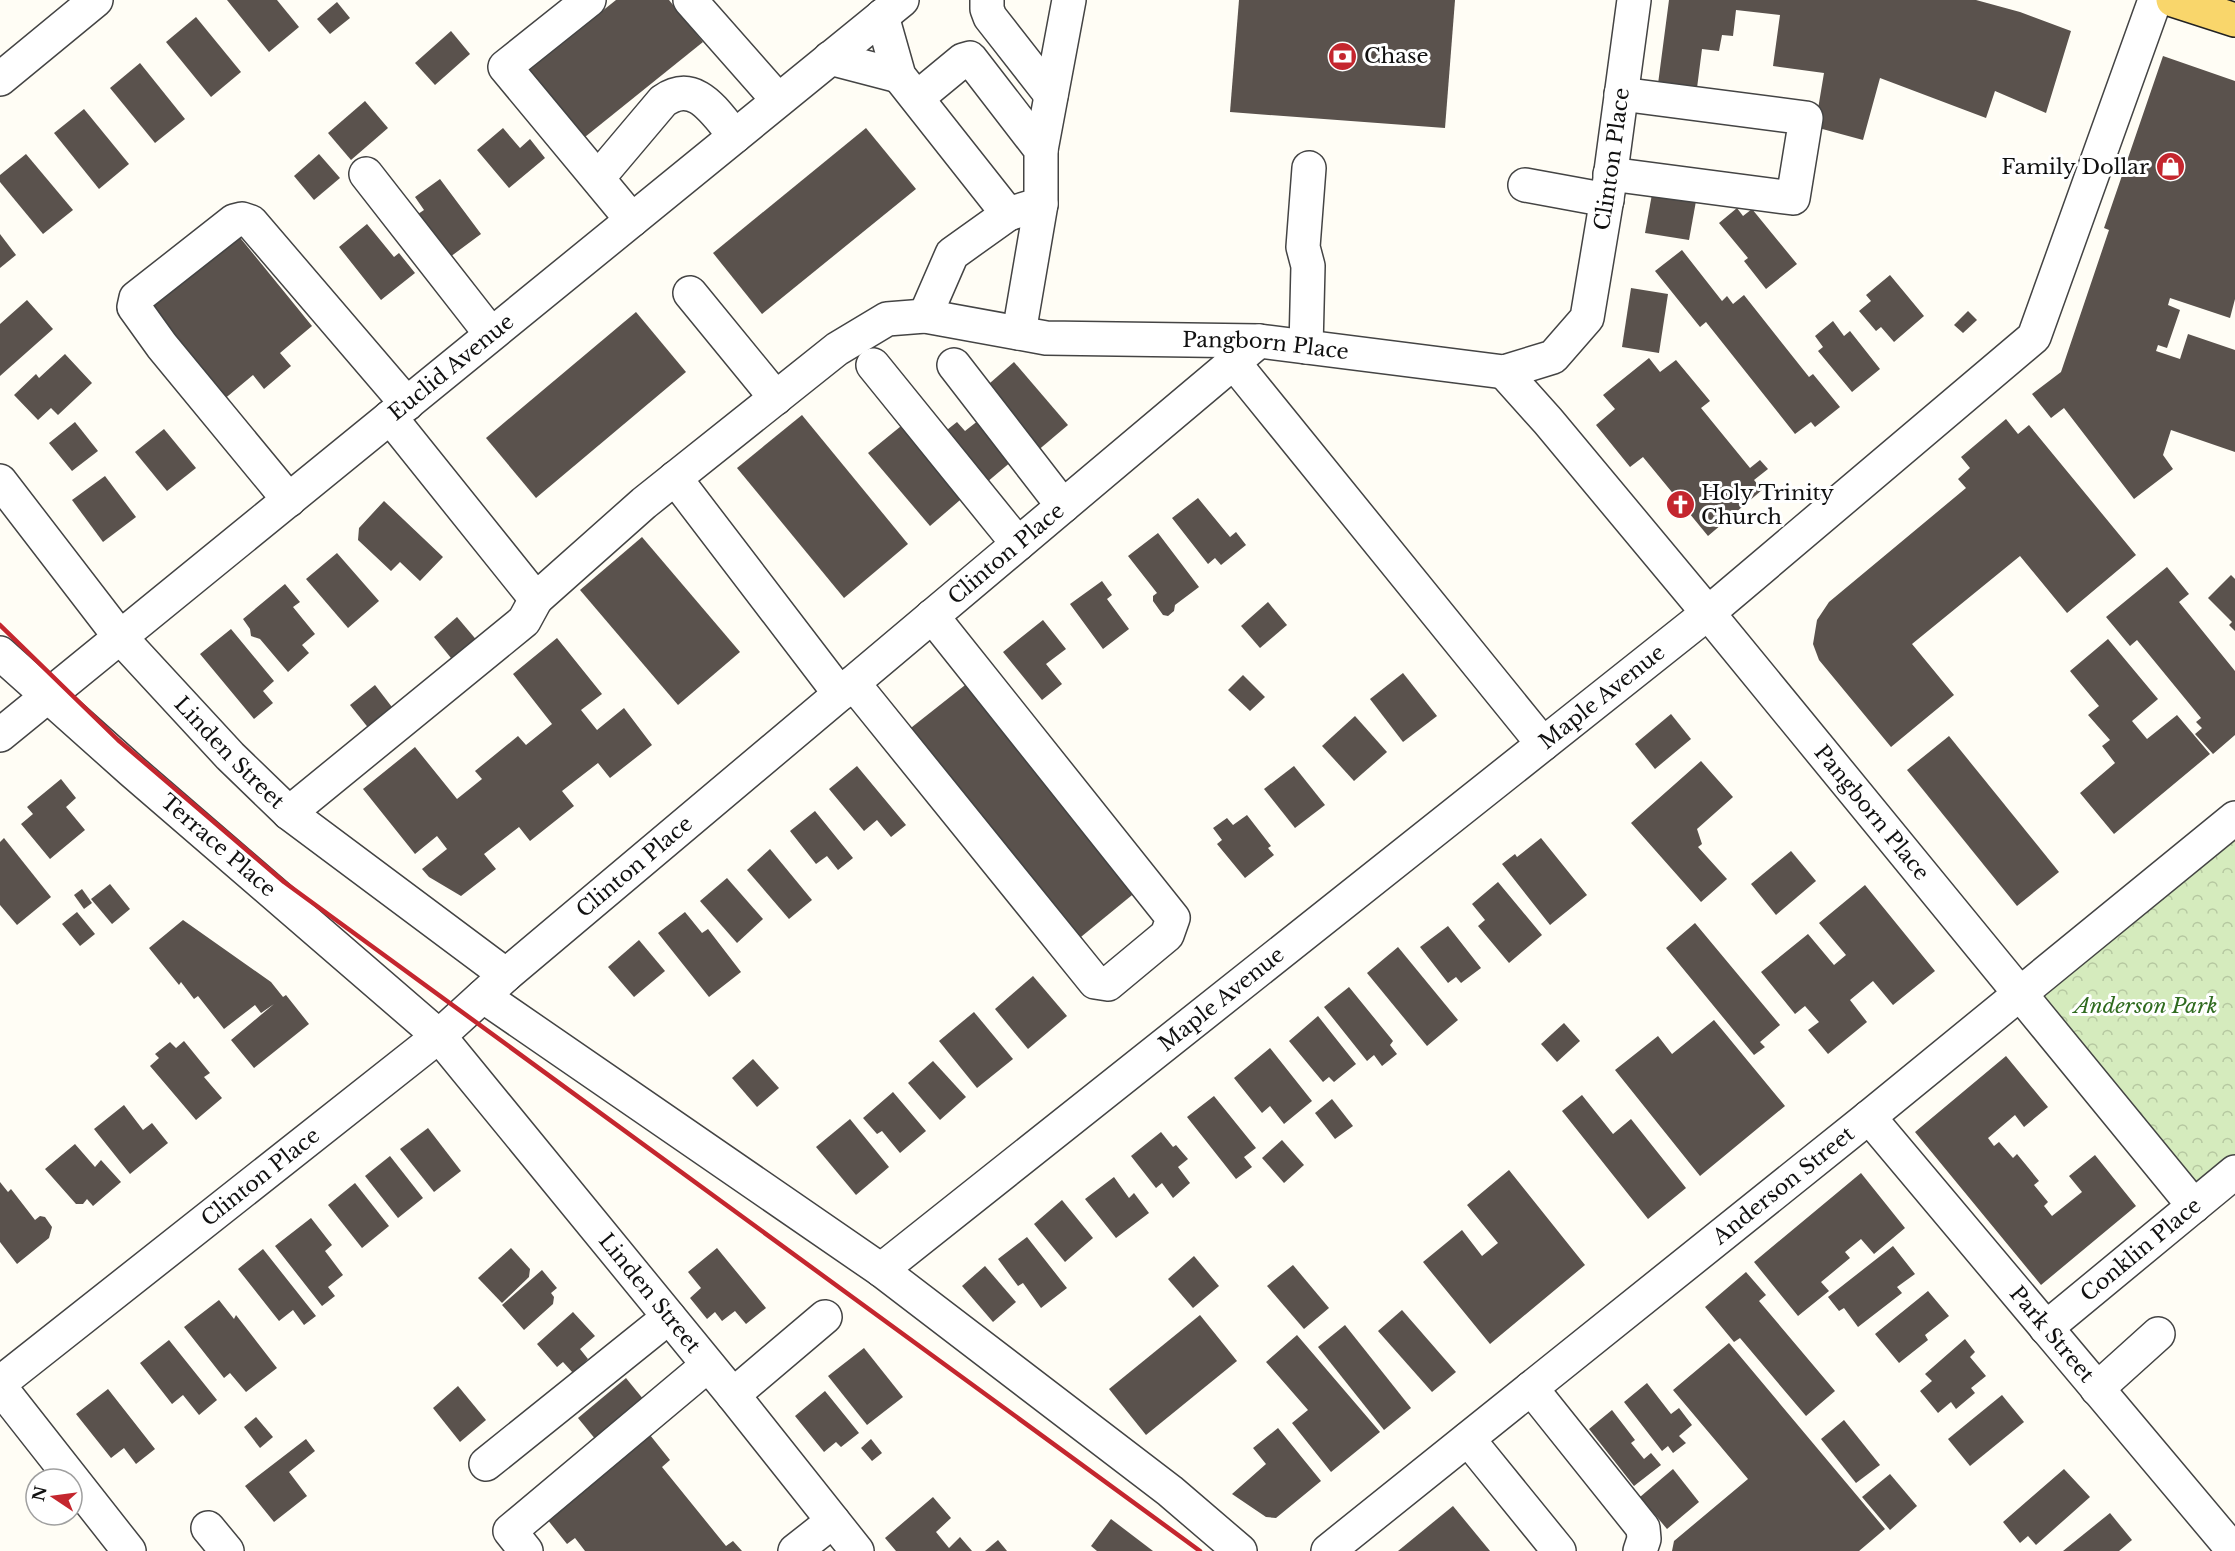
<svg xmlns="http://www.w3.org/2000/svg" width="2235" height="1551" font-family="'Libre Baskerville',serif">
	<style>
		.park { fill: url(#park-crowns) }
		.building { fill: #5a524d }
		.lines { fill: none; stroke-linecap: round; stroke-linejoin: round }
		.minor-casing { stroke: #444; stroke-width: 36 }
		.major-casing { stroke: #222; stroke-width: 36 }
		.minor { stroke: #fff; stroke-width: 33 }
		.major { stroke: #f9d66b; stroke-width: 33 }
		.rail { stroke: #c4262e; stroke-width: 4.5 }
		.labels { text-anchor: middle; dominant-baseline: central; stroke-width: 6; stroke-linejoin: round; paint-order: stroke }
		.poi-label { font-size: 21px; fill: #111; stroke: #fff; text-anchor: start }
		.street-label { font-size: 21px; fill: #111; stroke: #fff }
		.park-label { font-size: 21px; font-style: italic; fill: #2f6b1f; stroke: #fff }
	</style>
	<defs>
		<pattern id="park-crowns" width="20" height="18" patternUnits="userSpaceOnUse" patternTransform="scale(1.5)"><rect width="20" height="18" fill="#d5ebbd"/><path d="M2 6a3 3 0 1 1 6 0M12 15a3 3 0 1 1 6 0" fill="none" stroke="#b6c8a1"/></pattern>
	</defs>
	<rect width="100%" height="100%" fill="#fffdf5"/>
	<polygon class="park" points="2235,818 2235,1172 2194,1206 2020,994"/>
	<g class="building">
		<polygon points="227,0 277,0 299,27 269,52"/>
		<polygon points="616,0 669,0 703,42 575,145 520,77"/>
		<polygon points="1239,0 1455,0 1445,128 1230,112"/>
		<polygon points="1669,0 1976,0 2020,12 2071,31 2046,113 1995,91 1986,118 1880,78 1863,140 1815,127 1824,73 1773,66 1780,15 1736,10 1733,36 1722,35 1719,51 1702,49 1697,88 1658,84"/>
		<polygon points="337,2 350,18 330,34 317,19"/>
		<polygon points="196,17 241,72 211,97 166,42"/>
		<polygon points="451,31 470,54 435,85 415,63"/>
		<polygon points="2163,56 2235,81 2235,299 2230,318 2170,298 2168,305 2180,310 2167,348 2158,345 2156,351 2180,359 2188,334 2235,350 2235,452 2171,430 2163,455 2173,469 2134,499 2064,408 2051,418 2032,394 2061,372 2109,230 2104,228"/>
		<polygon points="140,63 185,119 155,143 110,88"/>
		<polygon points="365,101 388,128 351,160 328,133"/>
		<polygon points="84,109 129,164 99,189 54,133"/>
		<polygon points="503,128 520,148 530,139 545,158 509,188 477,150"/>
		<polygon points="866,128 916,189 762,314 713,253"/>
		<polygon points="26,154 73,210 43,234 0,182 0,175"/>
		<polygon points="319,154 340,178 314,200 294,176"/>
		<polygon points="440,179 481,234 450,257 418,214 424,210 415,197"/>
		<polygon points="1652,194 1696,201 1689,240 1645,233"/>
		<polygon points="1737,208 1743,216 1752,209 1797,264 1766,289 1744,261 1748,258 1719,223"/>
		<polygon points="367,224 394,257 399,253 415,273 381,300 339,247"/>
		<polygon points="233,229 312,326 280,353 291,366 264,389 253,375 222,401 143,304"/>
		<polygon points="0,234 16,255 0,268"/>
		<polygon points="1682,250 1722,301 1727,296 1733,304 1744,295 1809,377 1813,374 1840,407 1815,427 1811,422 1795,434 1706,322 1700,327 1655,271"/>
		<polygon points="1890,275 1924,316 1894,342 1881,327 1876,331 1859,311 1871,301 1866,295"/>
		<polygon points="1631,288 1668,294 1659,353 1622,347"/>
		<polygon points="27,300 53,329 0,376 0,324"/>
		<polygon points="1968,311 1977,320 1963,333 1954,325"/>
		<polygon points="636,312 686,372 536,498 486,438"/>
		<polygon points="1833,321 1844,336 1850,331 1880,369 1852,392 1818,351 1823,347 1815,336"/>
		<polygon points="65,354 92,383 58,415 51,408 38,420 14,395 36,374 39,378"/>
		<polygon points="1649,358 1660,372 1676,360 1710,401 1701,408 1750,468 1760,460 1768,469 1754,480 1762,490 1708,536 1643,457 1630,467 1596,425 1615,409 1603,395"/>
		<polygon points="1014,362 1068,425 1036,452 982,390"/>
		<polygon points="802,415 908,544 844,598 737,468"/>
		<polygon points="2006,419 2018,434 2029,425 2136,555 2067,613 2020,556 1912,644 1954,695 1891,747 1819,660 1813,644 1817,620 1829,602 1966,488 1958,479 1970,468 1961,457"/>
		<polygon points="979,420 1012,461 980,488 938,437 957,422 965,431"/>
		<polygon points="75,422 98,451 72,471 49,443"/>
		<polygon points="906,422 967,494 930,526 868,453"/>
		<polygon points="164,429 196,468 167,491 135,452"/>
		<polygon points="105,476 136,517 103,542 72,500"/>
		<polygon points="1198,498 1230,537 1236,532 1246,545 1221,565 1215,558 1208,564 1172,518"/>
		<polygon points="384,501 443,557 420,581 400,562 391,571 358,540 359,528"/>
		<polygon points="1158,533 1199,587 1175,605 1174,611 1168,616 1163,615 1153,601 1153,596 1157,593 1128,556"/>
		<polygon points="642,537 740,652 678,705 580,590"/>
		<polygon points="337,553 379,601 348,628 306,579"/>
		<polygon points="2167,567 2189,594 2179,602 2235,671 2235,735 2213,754 2195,734 2202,728 2196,722 2201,718 2137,640 2130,646 2106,617"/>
		<polygon points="2231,575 2235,579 2235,631 2229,625 2232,622 2208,598"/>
		<polygon points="1102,581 1112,595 1107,599 1129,629 1103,649 1070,604"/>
		<polygon points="285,584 300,602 293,607 315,634 302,645 309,653 288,672 260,639 251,636 250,629 243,619"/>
		<polygon points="1268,602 1287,625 1260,648 1241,626"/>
		<polygon points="457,617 479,643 455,663 434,637"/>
		<polygon points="1043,620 1066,649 1046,664 1062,684 1042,700 1003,652"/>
		<polygon points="231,629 274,681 263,691 273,703 254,719 200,654"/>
		<polygon points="557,638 602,694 581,710 597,730 624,708 652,745 610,778 598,763 562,791 574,806 530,841 519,827 484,854 496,869 461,896 429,877 422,869 447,849 437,836 415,854 363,789 415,747 457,799 482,779 475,771 518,736 526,745 552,724 513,674"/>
		<polygon points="2108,639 2158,699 2132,721 2147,739 2177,715 2210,754 2114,834 2080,793 2115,763 2102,746 2110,740 2088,715 2099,706 2070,671"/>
		<polygon points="1403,673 1437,716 1403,742 1370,699"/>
		<polygon points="1243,675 1265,697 1250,711 1228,690"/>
		<polygon points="969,682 1137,891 1076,941 907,731"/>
		<polygon points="375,685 395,711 370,730 350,705"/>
		<polygon points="1671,714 1691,739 1655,769 1635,744"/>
		<polygon points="1355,716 1387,752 1354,781 1322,746"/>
		<polygon points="1949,736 2059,872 2017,906 1907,770"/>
		<polygon points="1701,761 1733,797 1697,829 1702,844 1698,847 1727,879 1701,902 1631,823"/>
		<polygon points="857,766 906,825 891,837 877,820 864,831 829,789"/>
		<polygon points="1294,766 1325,805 1295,828 1264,789"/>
		<polygon points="61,779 76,798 66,807 85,830 50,859 21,824 33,814 27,807"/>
		<polygon points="815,811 853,858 838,870 827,856 816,864 790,831"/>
		<polygon points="1247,815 1271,846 1268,848 1274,855 1245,878 1217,844 1222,840 1213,828 1227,818 1233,825"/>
		<polygon points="4,838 51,897 17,925 0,905 0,842"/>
		<polygon points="1541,838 1587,895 1550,925 1502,864 1515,854 1517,857"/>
		<polygon points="770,849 812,900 789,919 747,870"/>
		<polygon points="1791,851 1816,881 1776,915 1751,884"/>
		<polygon points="727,878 763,919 737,943 700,901"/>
		<polygon points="1498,882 1542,935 1509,963 1478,926 1485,920 1472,904"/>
		<polygon points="110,884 130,909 112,924 91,899"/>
		<polygon points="1865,885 1935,971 1893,1005 1873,981 1850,1000 1867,1022 1828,1054 1808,1030 1819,1022 1805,1006 1795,1014 1761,972 1808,934 1834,965 1846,955 1819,923"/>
		<polygon points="82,889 92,903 84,909 74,895"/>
		<polygon points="77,912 95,934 80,946 62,924"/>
		<polygon points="685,912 702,933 708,929 741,972 709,997 658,933"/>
		<polygon points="183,920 271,982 283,997 286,995 309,1024 254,1068 231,1040 274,1004 261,1013 255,1005 224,1029 198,996 194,999 181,982 179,985 149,948"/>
		<polygon points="1695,923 1780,1025 1760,1042 1765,1047 1754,1055 1666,948"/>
		<polygon points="1448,926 1481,968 1461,983 1456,977 1448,983 1420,947"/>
		<polygon points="639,940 665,971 634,997 608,967"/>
		<polygon points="1398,947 1458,1020 1427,1046 1367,973"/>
		<polygon points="1033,976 1067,1016 1028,1049 995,1009"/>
		<polygon points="1349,987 1393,1041 1390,1045 1397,1054 1382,1066 1374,1055 1367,1061 1324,1007"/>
		<polygon points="974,1012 1013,1059 977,1088 939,1041"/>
		<polygon points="1318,1016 1356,1064 1334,1082 1329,1077 1323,1082 1289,1041"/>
		<polygon points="1714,1020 1785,1106 1700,1176 1615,1070 1658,1036 1672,1054"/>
		<polygon points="1564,1023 1580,1041 1557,1062 1541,1044"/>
		<polygon points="184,1041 210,1073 204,1077 222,1098 196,1120 150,1066 159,1058 155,1054 170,1042 176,1048"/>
		<polygon points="1270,1048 1312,1101 1284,1124 1270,1106 1262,1113 1234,1078"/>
		<polygon points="2006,1056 2048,1107 2024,1127 2015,1115 1988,1138 1994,1146 1999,1142 2013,1158 2017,1154 2039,1181 2034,1185 2048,1202 2044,1206 2052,1216 2082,1192 2069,1176 2095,1155 2136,1206 2041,1285 1915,1132"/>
		<polygon points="753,1059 779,1088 757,1107 732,1078"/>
		<polygon points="933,1061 966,1097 940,1120 908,1083"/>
		<polygon points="893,1092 926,1131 900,1153 882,1131 877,1134 863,1118"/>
		<polygon points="1582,1095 1613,1134 1631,1119 1686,1188 1648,1219 1562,1111"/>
		<polygon points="1214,1096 1256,1148 1244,1157 1252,1167 1236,1179 1187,1117"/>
		<polygon points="1332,1099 1353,1126 1335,1139 1315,1113"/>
		<polygon points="124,1105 143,1130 152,1123 168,1143 130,1174 94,1129"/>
		<polygon points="850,1119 889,1167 856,1195 816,1147"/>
		<polygon points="428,1128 461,1171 434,1192 400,1149"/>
		<polygon points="1161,1132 1173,1147 1176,1145 1188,1159 1178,1167 1190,1183 1173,1198 1162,1183 1156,1188 1131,1156"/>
		<polygon points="1282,1140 1304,1165 1284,1183 1262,1158"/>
		<polygon points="75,1144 95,1167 101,1160 121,1182 93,1206 87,1199 83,1204 76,1204 45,1169"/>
		<polygon points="390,1156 423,1198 398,1218 365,1176"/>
		<polygon points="1509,1170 1585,1265 1490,1344 1423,1262 1462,1230 1482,1256 1498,1243 1467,1205"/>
		<polygon points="1861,1173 1905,1228 1874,1254 1861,1239 1845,1252 1850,1258 1821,1282 1829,1291 1798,1316 1754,1262"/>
		<polygon points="1114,1177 1129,1198 1134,1193 1149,1213 1116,1238 1085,1199"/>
		<polygon points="0,1182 8,1192 11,1189 35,1220 40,1216 45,1217 52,1227 49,1238 17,1264 0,1242"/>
		<polygon points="355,1183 389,1226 362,1248 328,1205"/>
		<polygon points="1062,1200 1093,1238 1065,1262 1034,1224"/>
		<polygon points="311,1218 332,1245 325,1251 343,1275 328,1287 335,1296 322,1306 275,1246"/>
		<polygon points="1027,1237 1067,1288 1041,1308 1023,1283 1018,1286 998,1259"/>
		<polygon points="1893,1246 1915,1274 1897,1287 1902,1293 1858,1327 1844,1308 1839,1311 1828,1297"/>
		<polygon points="511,1248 530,1269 529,1277 502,1303 478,1278"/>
		<polygon points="717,1248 766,1308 746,1324 735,1311 722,1321 715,1312 707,1319 690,1298 701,1288 688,1272"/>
		<polygon points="263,1249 316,1316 304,1325 293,1310 279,1321 238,1269"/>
		<polygon points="1194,1256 1219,1286 1193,1308 1168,1279"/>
		<polygon points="1293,1265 1329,1308 1304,1329 1267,1286"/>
		<polygon points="985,1266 1016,1302 993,1322 962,1286"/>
		<polygon points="542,1270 557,1288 551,1293 554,1297 553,1304 524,1330 502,1305"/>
		<polygon points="1746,1272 1766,1295 1759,1301 1835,1391 1806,1416 1740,1338 1734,1342 1705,1307"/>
		<polygon points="1928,1291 1949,1316 1925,1335 1928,1340 1899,1363 1875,1334"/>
		<polygon points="219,1300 234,1319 236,1315 277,1368 246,1392 230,1373 224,1378 184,1327"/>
		<polygon points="1402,1310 1456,1372 1432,1392 1378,1331"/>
		<polygon points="573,1312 595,1336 580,1349 588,1359 573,1373 563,1362 557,1367 537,1344"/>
		<polygon points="1200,1315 1237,1361 1146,1435 1109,1389"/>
		<polygon points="1345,1325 1411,1408 1384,1430 1318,1347"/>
		<polygon points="1297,1335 1380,1432 1331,1472 1292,1423 1308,1410 1266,1362"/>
		<polygon points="1965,1339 1975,1352 1970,1357 1986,1376 1971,1388 1975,1393 1956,1409 1951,1402 1938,1413 1920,1391 1932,1381 1925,1374"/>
		<polygon points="169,1340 217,1400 199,1415 183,1395 172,1404 140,1363"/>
		<polygon points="1729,1343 1885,1529 1859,1551 1672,1551 1674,1541 1748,1479 1673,1390"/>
		<polygon points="864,1348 903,1397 867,1425 828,1376"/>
		<polygon points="626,1378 648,1405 596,1440 578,1418"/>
		<polygon points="1647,1383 1671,1414 1679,1408 1692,1425 1679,1436 1686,1443 1673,1453 1668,1446 1662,1451 1624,1402"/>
		<polygon points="458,1386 486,1420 460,1442 433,1408"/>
		<polygon points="108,1389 155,1449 136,1464 124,1448 111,1458 76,1414"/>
		<polygon points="825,1391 859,1433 841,1447 836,1442 824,1452 795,1416"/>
		<polygon points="2002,1395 2024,1422 1970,1466 1948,1439"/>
		<polygon points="1612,1410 1635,1440 1631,1443 1644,1459 1651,1453 1661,1465 1634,1486 1589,1429"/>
		<polygon points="256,1417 273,1437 260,1448 244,1427"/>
		<polygon points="1844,1420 1880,1465 1856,1483 1821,1439"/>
		<polygon points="1278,1428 1321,1481 1276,1518 1266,1517 1232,1494 1266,1464 1253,1448"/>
		<polygon points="646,1430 670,1460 662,1467 726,1546 733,1541 742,1551 585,1551 575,1538 567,1544 543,1514"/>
		<polygon points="306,1439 315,1451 289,1472 307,1496 274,1522 245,1486"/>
		<polygon points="871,1439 882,1453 872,1461 861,1448"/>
		<polygon points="1673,1469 1699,1502 1667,1529 1640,1497"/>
		<polygon points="2064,1469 2090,1497 2036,1545 2028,1536 2020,1543 2003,1522"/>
		<polygon points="1890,1474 1917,1506 1890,1530 1862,1497"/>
		<polygon points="933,1497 951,1518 936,1532 949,1548 960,1537 972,1551 896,1551 885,1538"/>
		<polygon points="1453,1506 1490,1551 1398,1551"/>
		<polygon points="2110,1513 2132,1540 2119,1551 2063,1551"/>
		<polygon points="1111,1519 1153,1551 1097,1551 1091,1546"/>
		<polygon points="998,1540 1007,1551 985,1551"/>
	</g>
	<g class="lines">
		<defs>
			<g id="minor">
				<polyline points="589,0 505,67 632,220"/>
				<polyline points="690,0 778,100"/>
				<polyline points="987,0 987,9 990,17 1051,95"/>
				<polyline points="882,16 899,76 1008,214 952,254 925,316"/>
				<polyline points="830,58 899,76"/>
				<polyline points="0,79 96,0"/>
				<polyline points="917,98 963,60 970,58 1041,150 1041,204 1008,214"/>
				<polyline points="1041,150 1069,0"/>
				<polyline points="366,174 491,334"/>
				<polyline points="1610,174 1793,198 1806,118 1621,94"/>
				<path d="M 598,178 L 663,101 C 696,78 715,113 735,136"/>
				<polyline points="1525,185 1607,200"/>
				<polyline points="690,293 776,398"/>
				<polyline points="1019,333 1041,204"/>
				<polyline points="1306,347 1308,266 1303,247 1309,168"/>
				<polyline points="1234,363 1543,744"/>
				<polyline points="873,365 1018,544"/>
				<polyline points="954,365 1063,506"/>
				<path id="s1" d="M 1504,372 L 1548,421 L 1708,613 L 2194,1206"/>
				<path id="s2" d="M 390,417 L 536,599 L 644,503 L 837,349 L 887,319 L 925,316 L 1046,338 L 1259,341 L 1504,372 L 1553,357 L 1587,318 L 1609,186 L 1634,0"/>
				<polyline points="675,478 840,694"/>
				<path id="s3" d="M 0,481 L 120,637 L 230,756 L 289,813 L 506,975"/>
				<polyline points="289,500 162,346 134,307 136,298 234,221 242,219 251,222 407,404"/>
				<path id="s4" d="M 0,653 L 132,771 L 439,1036 L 733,1395 L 857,1551"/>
				<polyline points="853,683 1095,982 1108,984 1167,935 1173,918 932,616"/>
				<path id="s5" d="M 0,735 L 902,0"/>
				<polyline points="289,813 524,621 536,599"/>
				<polyline points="483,996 881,1270 1170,1491 1240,1551"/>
				<path id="s6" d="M 1869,1117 L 2234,1551"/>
				<path id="s7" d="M 881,1270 L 1708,613 L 2034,337 L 2155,0"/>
				<path id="s8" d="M 2046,1328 L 2235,1172"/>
				<path id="s9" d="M 0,1383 L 439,1036 L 506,975 L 1259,341"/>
				<polyline points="0,1387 129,1551"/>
				<polyline points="1531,1388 1643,1528 1644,1539 1640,1551"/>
				<polyline points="2097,1389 2158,1334"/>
				<polyline points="733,1395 825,1317"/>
				<polyline points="1468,1439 1559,1551"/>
				<polyline points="486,1464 669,1317"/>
				<polyline points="208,1528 227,1551"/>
				<polyline points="526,1551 510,1531 708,1365"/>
				<polyline points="795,1551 833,1521"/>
				<path id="s10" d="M 1328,1551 L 1869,1117 L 2235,818"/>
			</g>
			<polyline id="major" points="2173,0 2235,20"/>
		</defs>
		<use href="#minor" class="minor-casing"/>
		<use href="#major" class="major-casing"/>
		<use href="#minor" class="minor"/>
		<use href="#major" class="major"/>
		<polyline class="rail" points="0,625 118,740 284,882 1200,1551"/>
	</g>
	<defs>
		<symbol id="bank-disc" viewBox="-11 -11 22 22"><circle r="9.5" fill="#c4262e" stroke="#fff"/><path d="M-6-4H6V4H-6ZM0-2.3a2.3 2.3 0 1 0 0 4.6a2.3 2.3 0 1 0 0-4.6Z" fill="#fff"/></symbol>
		<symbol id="shop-disc" viewBox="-11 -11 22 22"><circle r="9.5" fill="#c4262e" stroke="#fff"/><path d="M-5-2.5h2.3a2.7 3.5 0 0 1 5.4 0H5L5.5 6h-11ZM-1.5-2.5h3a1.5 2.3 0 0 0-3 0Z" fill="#fff"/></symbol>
		<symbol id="church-disc" viewBox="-11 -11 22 22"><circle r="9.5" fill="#c4262e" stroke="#fff"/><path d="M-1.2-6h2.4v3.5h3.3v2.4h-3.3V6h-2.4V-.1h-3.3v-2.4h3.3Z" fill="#fff"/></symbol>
	</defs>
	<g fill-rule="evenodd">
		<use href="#bank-disc" x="1326" y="40" width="33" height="33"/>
		<use href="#shop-disc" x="2154" y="150" width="33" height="33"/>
		<use href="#church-disc" x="1664" y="488" width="33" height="33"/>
	</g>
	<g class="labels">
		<g class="poi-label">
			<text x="1364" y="56">Chase</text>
			<text x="2149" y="167" text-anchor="end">Family Dollar</text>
			<text x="1701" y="493">Holy Trinity<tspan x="1701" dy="24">Church</tspan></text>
		</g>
		<g class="street-label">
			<text stroke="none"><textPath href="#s2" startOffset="1568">Clinton Place</textPath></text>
			<text stroke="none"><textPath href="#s2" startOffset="1064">Pangborn Place</textPath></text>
			<text stroke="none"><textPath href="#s5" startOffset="582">Euclid Avenue</textPath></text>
			<text stroke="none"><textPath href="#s9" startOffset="1304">Clinton Place</textPath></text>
			<text stroke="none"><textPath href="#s7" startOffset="921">Maple Avenue</textPath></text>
			<text stroke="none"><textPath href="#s3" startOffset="356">Linden Street</textPath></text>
			<text stroke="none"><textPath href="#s1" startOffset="574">Pangborn Place</textPath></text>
			<text stroke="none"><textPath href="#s4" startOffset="291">Terrace Place</textPath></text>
			<text stroke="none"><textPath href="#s9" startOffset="818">Clinton Place</textPath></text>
			<text stroke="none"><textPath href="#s7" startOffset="435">Maple Avenue</textPath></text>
			<text stroke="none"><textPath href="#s9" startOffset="332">Clinton Place</textPath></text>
			<text stroke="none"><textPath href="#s10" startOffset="584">Anderson Street</textPath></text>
			<text stroke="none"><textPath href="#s8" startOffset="123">Conklin Place</textPath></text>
			<text stroke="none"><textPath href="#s4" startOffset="915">Linden Street</textPath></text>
			<text stroke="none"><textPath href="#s6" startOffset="284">Park Street</textPath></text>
		</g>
		<g class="park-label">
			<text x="2146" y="1006">Anderson Park</text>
		</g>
	</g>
	<g transform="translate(54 1497) rotate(283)"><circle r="28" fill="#ffffff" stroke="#a0a0a0" stroke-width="1.5"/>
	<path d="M0-4.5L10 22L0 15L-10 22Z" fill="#c4262e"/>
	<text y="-9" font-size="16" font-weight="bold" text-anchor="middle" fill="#111111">N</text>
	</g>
</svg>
